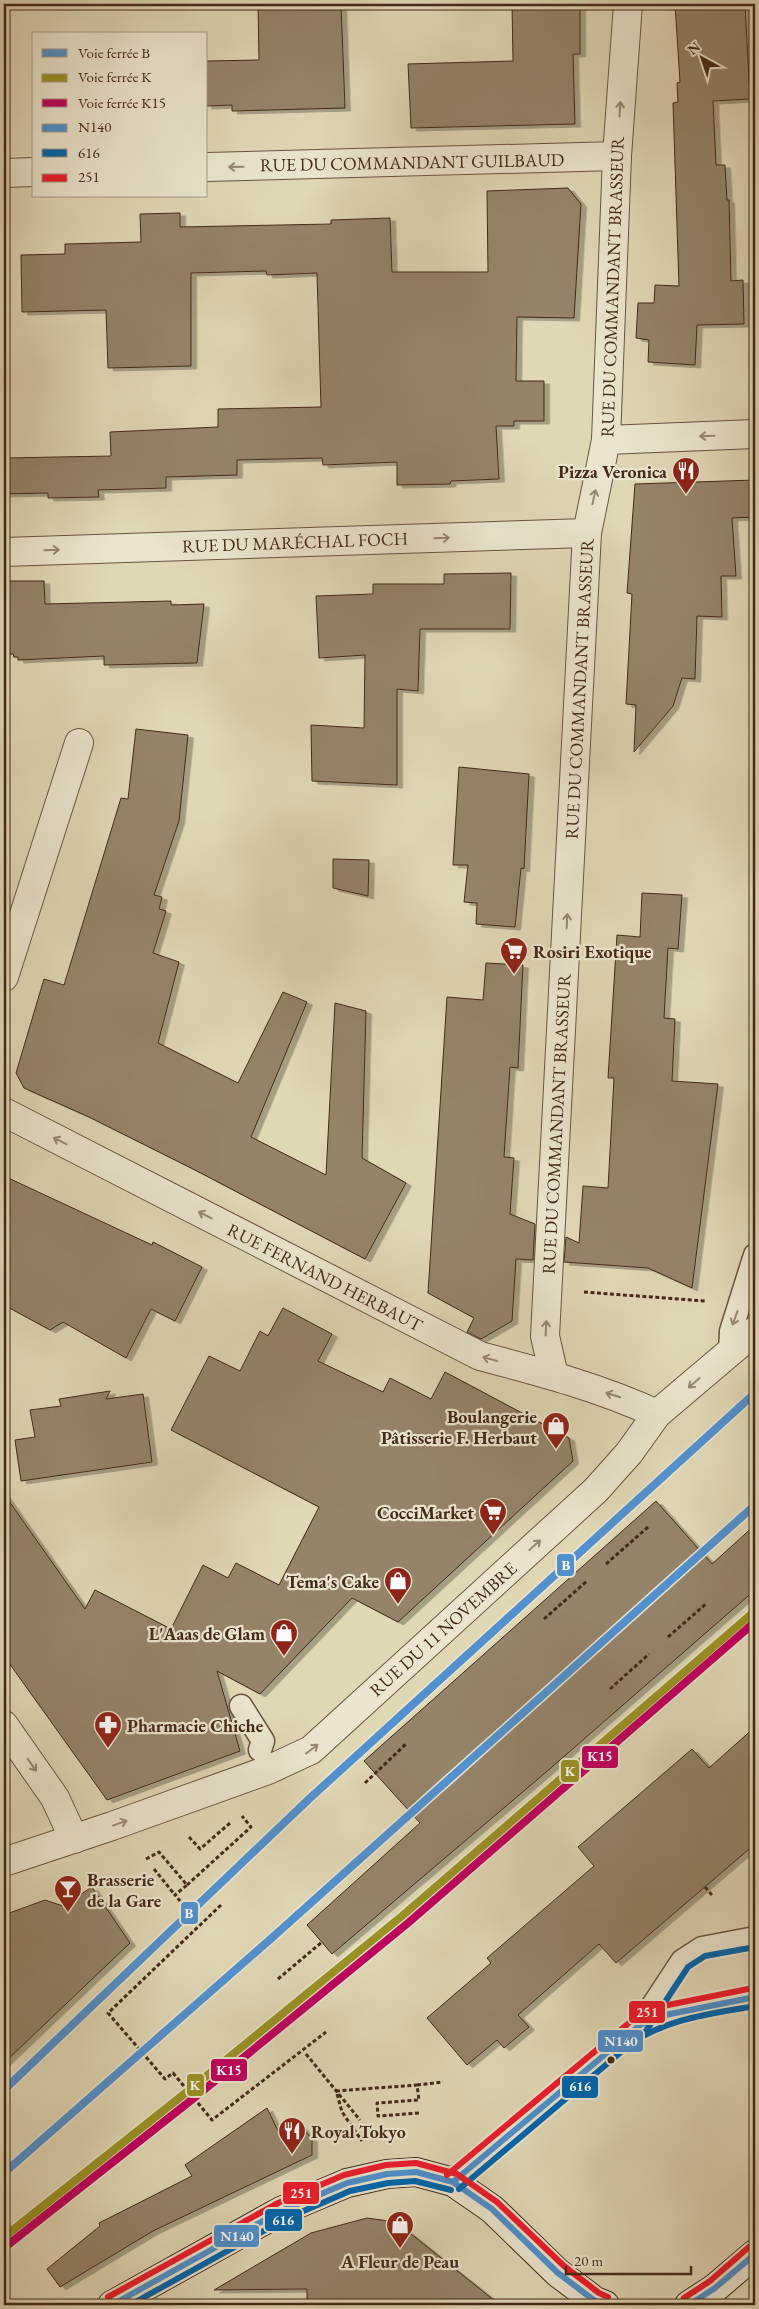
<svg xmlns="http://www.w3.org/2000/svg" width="759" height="2309" font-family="'EB Garamond',serif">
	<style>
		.building { fill: #95836a; stroke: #432919; filter: url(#shadow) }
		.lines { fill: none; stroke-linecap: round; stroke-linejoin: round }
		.lane-casing { stroke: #6a5440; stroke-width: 25 }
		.street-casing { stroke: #6a5440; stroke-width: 30 }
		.secondary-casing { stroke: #432919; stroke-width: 30 }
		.path { stroke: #432919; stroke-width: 3; stroke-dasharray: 4 2.5; stroke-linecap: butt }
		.lane { stroke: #ebe5cf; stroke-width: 22 }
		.street { stroke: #ebe5cf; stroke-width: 28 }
		.secondary { stroke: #ebe5cf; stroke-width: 28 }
		.bus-1-casing { stroke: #ebe5cf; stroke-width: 10 }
		.bus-2-casing { stroke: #ebe5cf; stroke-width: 10 }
		.bus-3-casing { stroke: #ebe5cf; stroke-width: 10 }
		.bus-1 { stroke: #4d90cd; stroke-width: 6 }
		.bus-2 { stroke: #0065ae; stroke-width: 6 }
		.bus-3 { stroke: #ed1b2c; stroke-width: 6 }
		.rail-1-casing { stroke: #ebe5cf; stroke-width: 11 }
		.rail-2-casing { stroke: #ebe5cf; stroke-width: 11 }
		.rail-3-casing { stroke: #ebe5cf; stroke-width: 11 }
		.rail-1 { stroke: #5291ce; stroke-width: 8 }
		.rail-2 { stroke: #9a9224; stroke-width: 8 }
		.rail-3 { stroke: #bf005f; stroke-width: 8 }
		.oneway { stroke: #978774 }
		.bus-dot { fill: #432919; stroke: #ebe5cf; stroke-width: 2 }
		.labels { text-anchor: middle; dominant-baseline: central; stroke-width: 4.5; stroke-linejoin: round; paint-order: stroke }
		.street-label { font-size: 18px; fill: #432919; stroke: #ebe5cf }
		.poi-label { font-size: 18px; font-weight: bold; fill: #432919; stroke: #ebe5cf; text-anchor: end }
		.line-badge { stroke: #ebe5cf; stroke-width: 2 }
		.badge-label { font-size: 14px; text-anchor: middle; font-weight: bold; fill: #fff }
	</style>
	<defs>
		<filter id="shadow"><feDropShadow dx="5.5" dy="3" stdDeviation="0" flood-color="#0004"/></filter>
	</defs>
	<rect width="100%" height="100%" fill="#e0d7b5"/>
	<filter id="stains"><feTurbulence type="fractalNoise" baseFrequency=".004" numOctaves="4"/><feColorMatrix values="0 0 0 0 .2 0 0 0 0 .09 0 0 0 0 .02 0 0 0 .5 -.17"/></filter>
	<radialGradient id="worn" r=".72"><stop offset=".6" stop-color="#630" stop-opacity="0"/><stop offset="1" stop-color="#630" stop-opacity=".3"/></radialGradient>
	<g class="building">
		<polygon points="258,4 341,4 345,108 232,111 232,105 206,106 206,61 259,60"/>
		<polygon points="512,4 580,4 580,54 573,54 575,124 411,128 408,64 513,61"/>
		<polygon points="675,4 745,4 750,99 713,101 716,165 725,165 727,200 729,200 731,281 743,280 744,324 697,325 695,365 648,362 649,340 636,338 638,303 654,303 655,285 679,286 673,103 678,102 677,83 680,82"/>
		<polygon points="568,188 581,204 574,318 517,317 516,381 544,381 544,421 514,421 514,426 496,426 499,479 451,481 450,484 397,485 397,462 323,465 322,458 237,460 237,475 166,477 166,488 98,490 99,497 48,498 48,493 4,494 4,458 111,456 110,432 218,427 218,409 321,407 317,273 267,275 266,271 191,273 191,366 108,368 106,310 22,312 21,255 65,254 65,244 141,242 140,214 180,213 180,227 331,224 331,220 390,218 392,272 488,272 487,191"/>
		<polygon points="755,480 755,517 732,518 736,576 721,576 722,617 697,616 695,679 682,678 673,706 634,752 636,705 626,704 632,594 627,593 635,484"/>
		<polygon points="511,573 510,629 420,629 418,691 397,689 397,785 312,781 311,725 364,728 365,655 319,658 316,596 373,594 373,584 444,584 444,574"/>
		<polygon points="5,581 44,581 45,604 171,601 171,605 204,604 197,663 104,665 104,656 18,660 18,657 14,657 13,654 8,654"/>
		<polygon points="136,729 188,735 179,821 154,895 162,897 159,909 166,911 153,953 179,962 158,1043 238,1083 283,992 307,1002 251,1137 326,1175 335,1003 366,1011 362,1158 406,1183 365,1259 195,1170 89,1117 24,1088 16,1073 44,979 64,985 121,798 128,799"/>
		<polygon points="459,767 529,774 524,869 521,868 515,927 476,924 477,903 464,902 468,865 453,865"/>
		<polygon points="333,859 369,860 368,896 333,888"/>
		<polygon points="642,893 682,895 678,949 668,948 664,1018 675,1019 672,1081 718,1084 692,1288 648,1268 564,1262 566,1237 579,1243 583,1186 608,1188 614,1078 608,1078 617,935 640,937"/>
		<polygon points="486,963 523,965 518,1068 510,1067 504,1157 514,1158 510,1214 535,1224 533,1260 516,1259 512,1321 481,1339 467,1332 474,1318 428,1293 447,997 483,1000"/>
		<polygon points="4,1176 152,1245 153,1242 202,1267 175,1321 151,1309 126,1358 63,1322 50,1330 4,1305"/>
		<polygon points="283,1308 332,1334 318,1361 383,1392 390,1378 431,1399 445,1372 569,1438 573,1461 398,1622 352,1598 260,1694 217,1671 240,1751 107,1800 4,1656 4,1494 85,1609 95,1590 171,1629 203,1565 228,1578 236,1563 279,1585 319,1507 171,1430 209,1356 240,1371 260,1331 268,1336"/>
		<polygon points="110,1391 106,1399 143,1394 152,1462 21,1481 15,1440 35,1437 30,1410 61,1406 59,1399"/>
		<polygon points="656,1501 712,1564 755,1525 755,1590 545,1773 332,1954 307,1925 420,1823 364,1761"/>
		<polygon points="755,1727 755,1844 616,1963 599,1944 518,2015 529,2027 504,2048 497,2040 467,2065 427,2018 491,1963 487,1958 594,1866 578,1847 692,1749 709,1768"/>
		<polygon points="92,1887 130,1943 4,2063 4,1915 45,1900 63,1906"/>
		<polygon points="267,2108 280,2135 299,2124 312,2139 312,2155 153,2231 60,2287 47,2269 100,2226 99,2223 192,2176 185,2165"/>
		<polygon points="367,2218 396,2222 500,2305 307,2305 307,2289 214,2290 311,2233"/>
	</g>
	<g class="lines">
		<defs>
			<g id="lane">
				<polyline points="730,1352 731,1331 755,1255"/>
				<polyline points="241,1706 263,1741 260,1750"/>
				<polyline points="640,2025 682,1961 702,1948 755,1938"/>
				<polyline points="453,2182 640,2025 660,2016 755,1997"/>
			</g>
			<g id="street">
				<polyline points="206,167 617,156"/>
				<polyline points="4,173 34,172"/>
				<polyline points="606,440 755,434"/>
				<polyline points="4,552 587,533"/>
				<polyline points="4,977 79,743"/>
				<path d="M 4,1112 L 480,1356 C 541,1372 601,1388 657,1414"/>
				<polyline points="554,1376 545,1336 587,533 606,440 617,156 628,4"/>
				<polyline points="4,1725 55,1798 74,1839"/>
				<polyline points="4,1862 112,1826 268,1770 311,1750 596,1490 629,1453 657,1414 755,1331"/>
			</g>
			<g id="secondary">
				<polyline points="112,2305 281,2211 347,2183 387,2174 416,2172 453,2182 492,2209 558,2273 595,2301 605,2305"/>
				<polyline points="689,2305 715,2288 755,2254"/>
			</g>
		</defs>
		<use href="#lane" class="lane-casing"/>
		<use href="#street" class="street-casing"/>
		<use href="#secondary" class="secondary-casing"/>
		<g class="path">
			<polyline points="584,1292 705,1301"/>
			<polyline points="606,1564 648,1527"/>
			<polyline points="544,1619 587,1581"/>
			<polyline points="668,1637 707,1603"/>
			<polyline points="610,1689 649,1654"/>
			<polyline points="365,1783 407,1743"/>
			<polyline points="189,1837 200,1849 230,1823"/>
			<polyline points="146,1859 159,1852 187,1885 175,1895 180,1901"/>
			<polyline points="154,1869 175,1895"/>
			<polyline points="187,1885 251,1827 242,1816"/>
			<polyline points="705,1887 712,1895"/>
			<polyline points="221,1905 108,2013 165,2079 173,2073 212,2120 326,2032"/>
			<polyline points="278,1979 322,1942"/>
			<polyline points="306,2054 360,2120"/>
			<polyline points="417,2085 443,2082"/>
			<polyline points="336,2091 417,2085 419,2100 377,2103 378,2116 419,2113"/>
			<polyline points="337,2094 342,2112 362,2141"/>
		</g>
		<use href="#lane" class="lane"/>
		<use href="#street" class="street"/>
		<use href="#secondary" class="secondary"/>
		<defs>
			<g id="bus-1">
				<polyline points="453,2182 640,2025 660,2016 755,1997"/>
				<polyline points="112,2305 281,2211 347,2183 387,2174 416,2172 453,2182 492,2209 558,2273 595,2301 605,2305"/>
				<polyline points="689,2305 715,2288 755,2254"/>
			</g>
			<g id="bus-2">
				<path d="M 630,2044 C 668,2018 711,2014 755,2006"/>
				<polyline points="459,2189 646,2031 688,1967 705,1956 755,1947"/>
				<polyline points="130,2305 285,2219 350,2191 388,2183 415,2181 451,2190"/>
			</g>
			<g id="bus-3">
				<polyline points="447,2175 636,2017 658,2007 753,1988"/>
				<polyline points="108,2297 278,2203 344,2175 386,2165 416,2163 457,2174 497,2202 564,2266 599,2293 608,2297"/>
				<polyline points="684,2298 710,2281 749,2247"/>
			</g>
		</defs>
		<use href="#bus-1" class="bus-1-casing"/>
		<use href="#bus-2" class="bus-2-casing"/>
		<use href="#bus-3" class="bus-3-casing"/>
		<use href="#bus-1" class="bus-1"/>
		<use href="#bus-2" class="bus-2"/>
		<use href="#bus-3" class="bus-3"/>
		<defs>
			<g id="rail-1">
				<polyline points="4,2090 309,1799 755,1393"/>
				<polyline points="4,2173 274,1936 755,1505"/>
			</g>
			<polyline id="rail-2" points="4,2237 188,2091 402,1916 755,1611"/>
			<polyline id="rail-3" points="9,2244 194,2098 408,1923 755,1622"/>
		</defs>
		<use href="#rail-1" class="rail-1-casing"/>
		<use href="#rail-2" class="rail-2-casing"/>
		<use href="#rail-3" class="rail-3-casing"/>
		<use href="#rail-1" class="rail-1"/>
		<use href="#rail-2" class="rail-2"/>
		<use href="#rail-3" class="rail-3"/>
	</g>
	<defs><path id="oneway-shaft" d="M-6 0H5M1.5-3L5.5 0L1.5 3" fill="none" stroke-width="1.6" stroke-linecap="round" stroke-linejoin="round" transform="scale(1.25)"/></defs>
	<g class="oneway">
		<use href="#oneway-shaft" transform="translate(620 109) rotate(-86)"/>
		<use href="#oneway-shaft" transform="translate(236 167) rotate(179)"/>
		<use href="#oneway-shaft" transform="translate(707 436) rotate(178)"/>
		<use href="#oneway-shaft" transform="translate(594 497) rotate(-78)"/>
		<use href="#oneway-shaft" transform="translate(442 538) rotate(-2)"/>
		<use href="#oneway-shaft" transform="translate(52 550) rotate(-2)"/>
		<use href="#oneway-shaft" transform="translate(567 921) rotate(-87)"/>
		<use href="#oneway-shaft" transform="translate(60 1141) rotate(-153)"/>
		<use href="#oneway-shaft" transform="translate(205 1215) rotate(-153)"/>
		<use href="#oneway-shaft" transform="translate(735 1318) rotate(110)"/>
		<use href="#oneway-shaft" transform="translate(546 1328) rotate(-87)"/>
		<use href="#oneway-shaft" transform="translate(490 1359) rotate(-165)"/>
		<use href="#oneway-shaft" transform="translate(694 1383) rotate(139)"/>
		<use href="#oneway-shaft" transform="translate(613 1395) rotate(-162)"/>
		<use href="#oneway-shaft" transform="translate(535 1545) rotate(-42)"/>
		<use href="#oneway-shaft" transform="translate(312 1749) rotate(-37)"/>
		<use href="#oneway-shaft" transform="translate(32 1765) rotate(55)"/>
		<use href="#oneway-shaft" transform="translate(120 1823) rotate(-20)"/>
	</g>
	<defs>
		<symbol id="restaurant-pin" viewBox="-11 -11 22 30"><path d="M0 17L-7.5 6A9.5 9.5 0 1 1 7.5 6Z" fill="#8f2418" stroke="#ebe5cf"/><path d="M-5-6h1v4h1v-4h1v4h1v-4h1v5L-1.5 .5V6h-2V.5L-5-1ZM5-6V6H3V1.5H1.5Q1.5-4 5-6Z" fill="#fff"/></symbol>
		<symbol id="supermarket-pin" viewBox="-11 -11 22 30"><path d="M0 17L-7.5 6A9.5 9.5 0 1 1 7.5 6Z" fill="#8f2418" stroke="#ebe5cf"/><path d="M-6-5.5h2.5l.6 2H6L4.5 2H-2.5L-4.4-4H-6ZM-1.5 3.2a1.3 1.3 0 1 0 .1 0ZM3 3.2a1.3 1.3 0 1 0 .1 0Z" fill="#fff"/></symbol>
		<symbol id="shop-pin" viewBox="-11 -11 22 30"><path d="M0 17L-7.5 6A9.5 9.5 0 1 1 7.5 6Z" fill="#8f2418" stroke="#ebe5cf"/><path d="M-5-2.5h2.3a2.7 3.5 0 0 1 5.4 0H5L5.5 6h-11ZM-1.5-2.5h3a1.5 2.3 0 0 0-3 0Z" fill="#fff"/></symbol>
		<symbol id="pharmacy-pin" viewBox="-11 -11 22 30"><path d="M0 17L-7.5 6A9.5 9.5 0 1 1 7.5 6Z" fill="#8f2418" stroke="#ebe5cf"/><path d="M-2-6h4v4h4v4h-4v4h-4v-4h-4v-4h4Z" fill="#fff"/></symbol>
		<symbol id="bar-pin" viewBox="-11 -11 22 30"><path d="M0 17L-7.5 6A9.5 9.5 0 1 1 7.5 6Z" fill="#8f2418" stroke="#ebe5cf"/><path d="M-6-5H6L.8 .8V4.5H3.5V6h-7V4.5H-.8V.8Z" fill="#fff"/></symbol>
	</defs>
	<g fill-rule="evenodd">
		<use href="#restaurant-pin" x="670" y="455" width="32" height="43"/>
		<use href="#supermarket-pin" x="498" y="935" width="32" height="43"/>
		<use href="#shop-pin" x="540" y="1410" width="32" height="43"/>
		<use href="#supermarket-pin" x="477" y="1496" width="32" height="43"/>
		<use href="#shop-pin" x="382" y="1565" width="32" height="43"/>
		<use href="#shop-pin" x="268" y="1617" width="32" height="43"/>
		<use href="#pharmacy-pin" x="92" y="1709" width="32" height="43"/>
		<use href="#bar-pin" x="52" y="1873" width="32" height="43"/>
		<use href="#restaurant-pin" x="276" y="2115" width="32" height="43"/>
		<use href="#shop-pin" x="384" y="2209" width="32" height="43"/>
	</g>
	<circle class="bus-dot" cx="611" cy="2060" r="4.5"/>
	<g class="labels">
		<g class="street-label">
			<text transform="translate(412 162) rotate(-1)">RUE DU COMMANDANT GUILBAUD</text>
			<text transform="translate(612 287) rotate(-88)">RUE DU COMMANDANT BRASSEUR</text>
			<text transform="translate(295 542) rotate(-2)">RUE DU MARÉCHAL FOCH</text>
			<text transform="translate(579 689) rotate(-87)">RUE DU COMMANDANT BRASSEUR</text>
			<text transform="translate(556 1124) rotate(-87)">RUE DU COMMANDANT BRASSEUR</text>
			<text transform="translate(325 1277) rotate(27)">RUE FERNAND HERBAUT</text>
			<text transform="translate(443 1629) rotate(-42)">RUE DU 11 NOVEMBRE</text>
		</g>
		<g class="poi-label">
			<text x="667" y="471">Pizza Veronica</text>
			<text x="533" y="951" text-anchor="start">Rosiri Exotique</text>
			<text x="537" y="1416">Boulangerie<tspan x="537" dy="21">Pâtisserie F. Herbaut</tspan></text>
			<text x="474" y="1512">CocciMarket</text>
			<text x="379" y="1581">Tema's Cake</text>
			<text x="265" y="1633">L'Aaas de Glam</text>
			<text x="127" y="1725" text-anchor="start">Pharmacie Chiche</text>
			<text x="87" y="1879" text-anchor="start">Brasserie<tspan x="87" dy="21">de la Gare</tspan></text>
			<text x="311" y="2131" text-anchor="start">Royal Tokyo</text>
			<text x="400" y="2261" text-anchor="middle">A Fleur de Peau</text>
		</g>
	</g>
	<g class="line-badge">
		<rect x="556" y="1553" width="19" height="24" rx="5" fill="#5291ce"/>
		<rect x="581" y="1745" width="38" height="24" rx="5" fill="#bf005f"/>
		<rect x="560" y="1759" width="20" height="24" rx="5" fill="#9a9224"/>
		<rect x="180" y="1901" width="19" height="24" rx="5" fill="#5291ce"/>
		<rect x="628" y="2000" width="38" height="24" rx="5" fill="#ed1b2c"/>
		<rect x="597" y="2029" width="47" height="24" rx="5" fill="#4d90cd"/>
		<rect x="210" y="2058" width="38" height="24" rx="5" fill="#bf005f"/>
		<rect x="186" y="2073" width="19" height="24" rx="5" fill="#9a9224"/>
		<rect x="561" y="2075" width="38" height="24" rx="5" fill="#0065ae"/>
		<rect x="282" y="2181" width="38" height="24" rx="5" fill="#ed1b2c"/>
		<rect x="264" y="2208" width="39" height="24" rx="5" fill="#0065ae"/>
		<rect x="213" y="2224" width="47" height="24" rx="5" fill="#4d90cd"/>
	</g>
	<g class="badge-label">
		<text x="566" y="1570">B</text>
		<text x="600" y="1761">K15</text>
		<text x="570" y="1776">K</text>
		<text x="189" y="1918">B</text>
		<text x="647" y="2017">251</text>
		<text x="621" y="2046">N140</text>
		<text x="229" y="2075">K15</text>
		<text x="195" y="2090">K</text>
		<text x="580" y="2091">616</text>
		<text x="301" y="2198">251</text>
		<text x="283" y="2225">616</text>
		<text x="237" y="2241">N140</text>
	</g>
	<rect width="759" height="2309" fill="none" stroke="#e0d7b5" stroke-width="20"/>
	<rect x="5" y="5" width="749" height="2299" fill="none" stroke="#432919" stroke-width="2.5"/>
	<rect x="10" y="10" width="739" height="2289" fill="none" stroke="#432919"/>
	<rect x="32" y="32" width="175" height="165" fill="#ebe5cf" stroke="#a89a86"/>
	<rect x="42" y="49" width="25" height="8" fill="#5291ce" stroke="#a89a86"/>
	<text x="78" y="58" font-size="15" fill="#432919">Voie ferrée B</text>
	<rect x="42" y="74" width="25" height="8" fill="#9a9224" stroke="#a89a86"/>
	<text x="78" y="82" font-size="15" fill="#432919">Voie ferrée K</text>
	<rect x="42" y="99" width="25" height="8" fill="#bf005f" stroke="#a89a86"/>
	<text x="78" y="108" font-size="15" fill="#432919">Voie ferrée K15</text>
	<rect x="42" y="124" width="25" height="8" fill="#4d90cd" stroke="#a89a86"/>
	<text x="78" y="132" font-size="15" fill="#432919">N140</text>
	<rect x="42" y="149" width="25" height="8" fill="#0065ae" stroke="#a89a86"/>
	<text x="78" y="158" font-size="15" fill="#432919">616</text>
	<rect x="42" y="174" width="25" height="8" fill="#ed1b2c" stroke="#a89a86"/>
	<text x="78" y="182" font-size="15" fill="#432919">251</text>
	<g transform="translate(702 58) rotate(320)" stroke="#ebe5cf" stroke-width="4" paint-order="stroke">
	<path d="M0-4L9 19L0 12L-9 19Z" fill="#432919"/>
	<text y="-8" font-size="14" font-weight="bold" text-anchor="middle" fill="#432919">N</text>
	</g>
	<path d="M566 2266v8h125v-8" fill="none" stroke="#432919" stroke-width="2.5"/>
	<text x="574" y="2266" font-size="15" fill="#432919" stroke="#ebe5cf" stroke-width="4" paint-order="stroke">20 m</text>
	<rect width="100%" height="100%" filter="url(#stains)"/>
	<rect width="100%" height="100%" fill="url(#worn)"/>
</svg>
